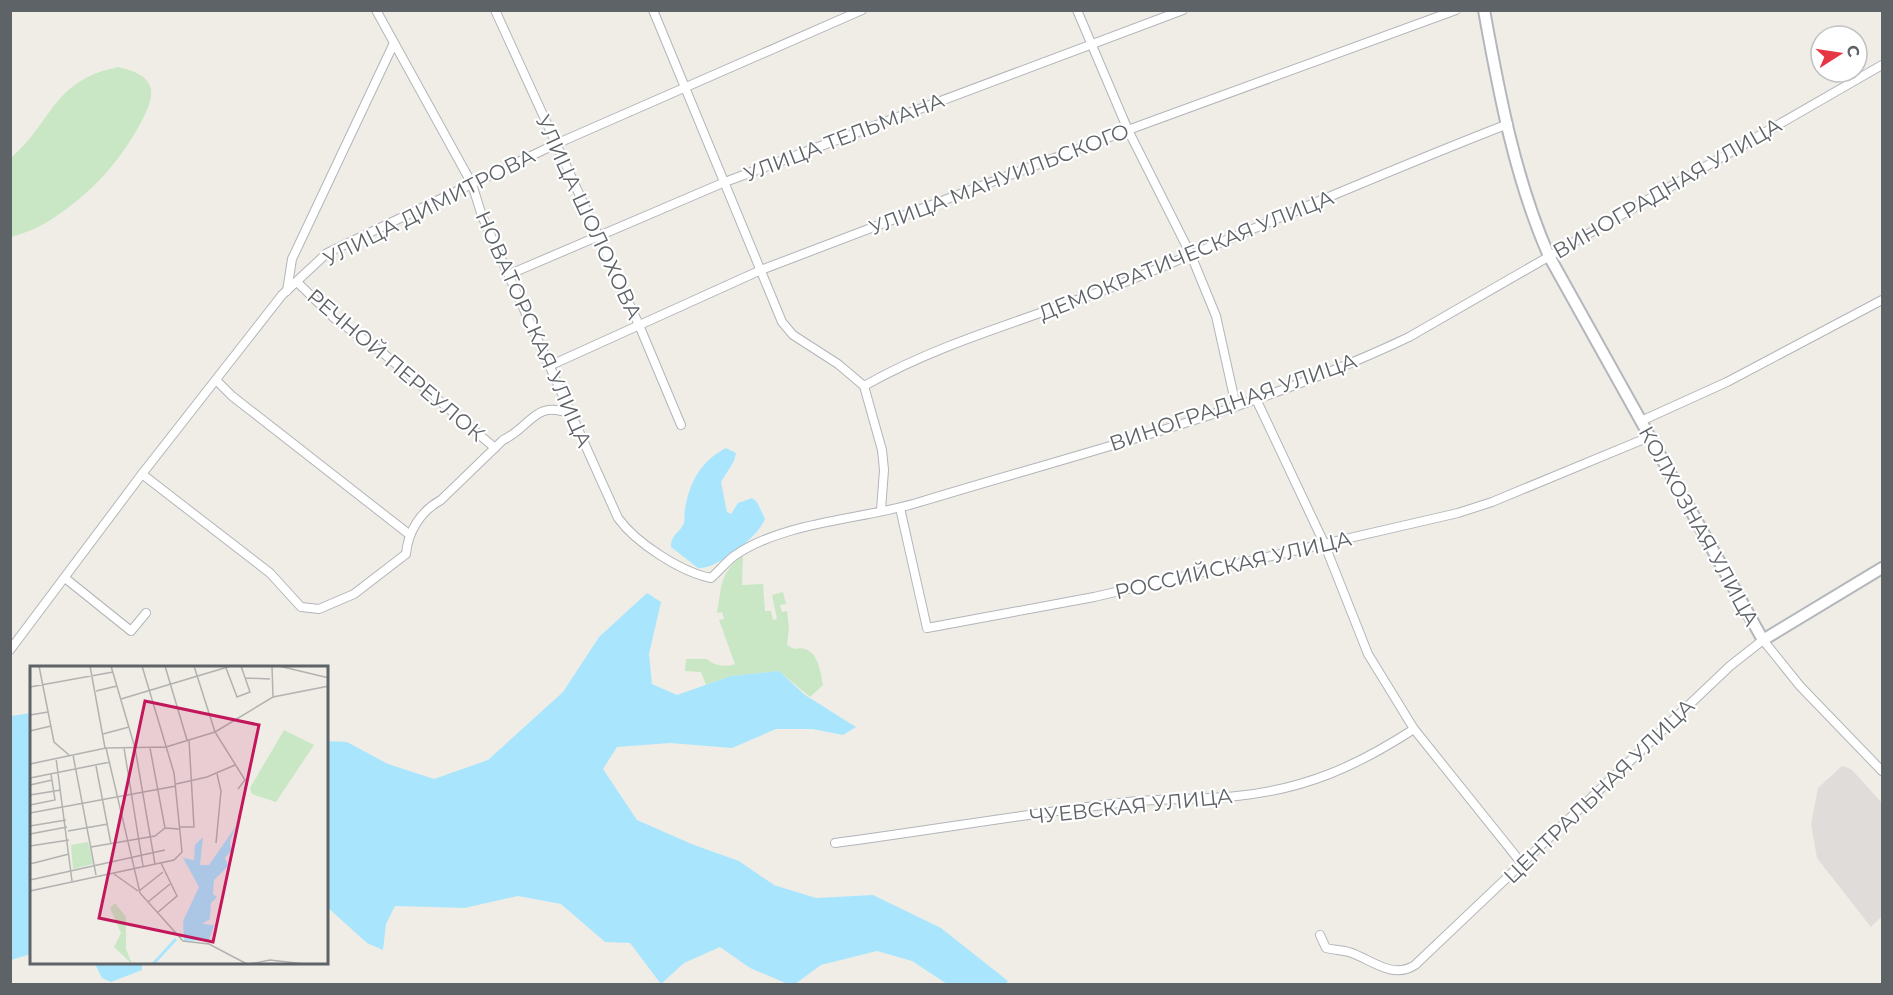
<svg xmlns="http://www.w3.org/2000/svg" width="1893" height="995" font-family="Montserrat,sans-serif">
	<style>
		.industrial { fill: #dfdcd9 }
		.green { fill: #c9e7c4 }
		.water { fill: #a9e6fe }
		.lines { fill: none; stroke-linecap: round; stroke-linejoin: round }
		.street-casing { stroke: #b2b5b9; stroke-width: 10 }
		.secondary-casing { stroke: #b3b7bb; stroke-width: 14 }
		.street { stroke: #fff; stroke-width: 8 }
		.secondary { stroke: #fff; stroke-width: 10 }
		.labels { text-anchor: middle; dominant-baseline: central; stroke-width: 4.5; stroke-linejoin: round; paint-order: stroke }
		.street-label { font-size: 21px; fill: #5e6367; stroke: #fff }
		.inset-river { fill: none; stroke: #a9e6fe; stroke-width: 3 }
		.inset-road { fill: none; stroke: #b2b2b0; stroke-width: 1.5 }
		.view { fill: #c2185b; fill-opacity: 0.15; stroke: #c2185b; stroke-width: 3 }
		.inset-edge { fill: none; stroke: #5e6367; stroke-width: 3 }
	</style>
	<rect width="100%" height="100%" fill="#f0ede7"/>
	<polygon class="industrial" points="1842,766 1851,769 1882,803 1882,916 1871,927 1817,858 1811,824 1818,788"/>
	<g class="green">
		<path d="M 118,67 C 159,76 157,94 139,126 C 117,165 90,194 52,219 C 40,227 25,233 11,237 L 11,158 C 54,120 52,81 118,67 Z"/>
		<path d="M 743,555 L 742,585 L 763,584 L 765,611 L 771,611 L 773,620 L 777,619 L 772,595 L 783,592 L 786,604 L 780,605 L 782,612 L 787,611 L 789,628 L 787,645 L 794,649 C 816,644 820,667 823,685 L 810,697 L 779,671 L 731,676 L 706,685 L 701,672 L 685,671 L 686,659 L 707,659 C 712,665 727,668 735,664 L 719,620 L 724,619 L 722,612 L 717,613 C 722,586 719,574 743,555 Z"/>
	</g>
	<g class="water">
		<path d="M 726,448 L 736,453 L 734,461 L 721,482 L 727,512 L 731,514 L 738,503 L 752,498 L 757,502 L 765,519 C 759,536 717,570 698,568 L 671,547 C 671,534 680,533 684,523 C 685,518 684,514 685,509 C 690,481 701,461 726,448 Z"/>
		<polygon points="647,593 661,602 649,654 652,684 677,695 731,676 779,671 805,695 856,727 843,735 812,729 776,729 732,748 670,743 617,747 603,769 637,820 694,845 739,861 774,885 816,898 873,895 941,928 1008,981 1006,984 947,984 912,961 877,951 821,965 795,984 788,984 750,968 720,947 684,963 661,984 630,943 605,942 561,904 518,896 464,908 395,906 386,924 383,950 367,943 327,907 327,741 347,742 388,764 434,779 488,760 563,692 599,637"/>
		<polygon points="31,713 31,954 11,960 11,716"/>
		<polygon points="95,964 142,964 142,970 111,982 102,978"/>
	</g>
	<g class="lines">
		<defs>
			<g id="street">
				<path d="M 376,10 L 472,184 L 482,216 L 618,518 C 636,543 681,572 711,578 C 719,571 726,562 734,556 C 784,521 862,520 920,502 C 1084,452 1254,411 1409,337 L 1882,65"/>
				<polyline points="495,10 639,325 681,425"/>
				<polyline points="653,10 782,322 793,335 838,364 864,386 882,450 884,470 881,510"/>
				<polyline points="1077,10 1128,130 1191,255 1216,316 1236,406"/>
				<polyline points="510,274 725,182 1183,10"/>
				<polyline points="297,282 334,318 383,353 495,448"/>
				<polyline points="287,291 292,259 394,43"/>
				<polyline points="549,366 761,270 1128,130 1456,10"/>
				<polyline points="216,380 232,396 410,535"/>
				<path d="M 864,386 C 947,339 1038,317 1125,282 C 1253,230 1379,174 1508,124"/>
				<polyline points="1256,399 1324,543 1368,654 1414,729 1523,865"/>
				<polyline points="1641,421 1727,382 1882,300"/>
				<path d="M 142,474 L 270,573 L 301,607 L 319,609 L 354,594 L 406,554 C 408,531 421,511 441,500 L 503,440 C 530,428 535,399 570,414"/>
				<polyline points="900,508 927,628 1094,597 1458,513 1492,502 1649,437"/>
				<polyline points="65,578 131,631 146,613"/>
				<polyline points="10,650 142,474 282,295 327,253 556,144 862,10"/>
				<path d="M 835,843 C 933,830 1030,813 1128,802 C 1164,798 1201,800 1237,796 C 1306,789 1357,766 1414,729"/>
				<path d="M 1320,935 L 1326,948 C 1334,950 1342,950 1349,952 C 1371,959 1392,980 1415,965 L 1730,666 L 1763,640 L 1800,686 L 1882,771"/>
			</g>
			<path id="secondary" d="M 1484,10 C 1499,93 1515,179 1549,256 L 1763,640 L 1882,568"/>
		</defs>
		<use href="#street" class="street-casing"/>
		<use href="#secondary" class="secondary-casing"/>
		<use href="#street" class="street"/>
		<use href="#secondary" class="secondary"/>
	</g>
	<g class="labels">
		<g class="street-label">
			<text transform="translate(844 137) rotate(-21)">УЛИЦА ТЕЛЬМАНА</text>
			<text transform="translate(999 179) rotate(-21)">УЛИЦА МАНУИЛЬСКОГО</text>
			<text transform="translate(1667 188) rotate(-30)">ВИНОГРАДНАЯ УЛИЦА</text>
			<text transform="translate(429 207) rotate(-27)">УЛИЦА ДИМИТРОВА</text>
			<text transform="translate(589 217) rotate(65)">УЛИЦА ШОЛОХОВА</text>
			<text transform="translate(1186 255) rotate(-22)">ДЕМОКРАТИЧЕСКАЯ УЛИЦА</text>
			<text transform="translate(534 329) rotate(66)">НОВАТОРСКАЯ УЛИЦА</text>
			<text transform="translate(396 365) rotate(40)">РЕЧНОЙ ПЕРЕУЛОК</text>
			<text transform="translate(1233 402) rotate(-19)">ВИНОГРАДНАЯ УЛИЦА</text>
			<text transform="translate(1699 526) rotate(61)">КОЛХОЗНАЯ УЛИЦА</text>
			<text transform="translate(1233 565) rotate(-13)">РОССИЙСКАЯ УЛИЦА</text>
			<text transform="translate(1599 791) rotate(-44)">ЦЕНТРАЛЬНАЯ УЛИЦА</text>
			<text transform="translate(1131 806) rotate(-6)">ЧУЕВСКАЯ УЛИЦА</text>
		</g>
	</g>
	<g transform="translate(30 666)">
		<rect width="298" height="298" fill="#f0ede7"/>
		<path d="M 254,64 L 284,79 L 246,136 L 222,128 L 220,122 ZM 58,176 L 63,198 L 43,203 L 41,179 ZM 85,237 L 96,251 L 96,283 L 102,298 L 84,281 L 91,267 L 80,242 Z" fill="#c9e7c4"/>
		<path d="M 206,160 L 200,175 L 201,185 L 195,192 L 198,200 L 184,214 L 183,228 L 187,231 L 181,237 L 180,253 L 172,258 L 184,259 L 179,274 L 154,275 L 153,255 L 169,221 L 153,192 L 164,194 L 165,179 L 173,171 L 170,199 L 179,199 Z" fill="#a9e6fe"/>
		<path class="inset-river" d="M 123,298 L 146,273"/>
		<path class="inset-road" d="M 9,0 L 24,76 L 39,89M 60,0 L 75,82M 81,0 L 105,82 L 125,198M 135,0 L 157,74M 164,0 L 185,66 L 215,114 L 208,123M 242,0 L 243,31M 249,0 L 299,12M 196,2 L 207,31 L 220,26 L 211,0M 215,12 L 240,13M 0,21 L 83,6M 66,25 L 87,20M 91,33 L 201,0M 0,49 L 18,46M 0,65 L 21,60M 73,68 L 99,61M 76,82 L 110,227 L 153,275 L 179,278 L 217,298M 94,82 L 113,200M 120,82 L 135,162M 43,89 L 66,209M 26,92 L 42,215M 0,98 L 76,82 L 136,81 L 185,66 L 243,31 L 299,20M 66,100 L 81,178M 0,112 L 80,96M 146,118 L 177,111 L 205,99M 0,119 L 22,114M 0,129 L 31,124M 0,139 L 25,134 L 21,108M 0,147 L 146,120M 0,160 L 36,154M 149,161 L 164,161 L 159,74M 38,165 L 78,158M 0,168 L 37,161M 186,177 L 191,125 L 187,108M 0,180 L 39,174M 61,181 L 125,170 L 135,162 L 149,163M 0,198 L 39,188M 84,208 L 108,225M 0,214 L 135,184M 0,225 L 144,194 L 152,186 L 144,107 L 112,0M 109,225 L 133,206M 118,236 L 140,218M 127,247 L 147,230 L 131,197M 220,298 L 240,294 L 275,298"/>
		<path class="view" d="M 115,35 L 229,59 L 183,276 L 69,252 Z"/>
		<rect width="298" height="298" class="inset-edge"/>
	</g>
	<rect width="1893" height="995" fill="none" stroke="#5e6367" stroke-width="24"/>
	<g transform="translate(1839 54) rotate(78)"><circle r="28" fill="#ffffff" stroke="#bfc1c2" stroke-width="1.5"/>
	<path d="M0-4.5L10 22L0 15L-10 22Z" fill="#e73643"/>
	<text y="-9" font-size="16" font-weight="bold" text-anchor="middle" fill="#5e6367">С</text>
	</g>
</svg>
